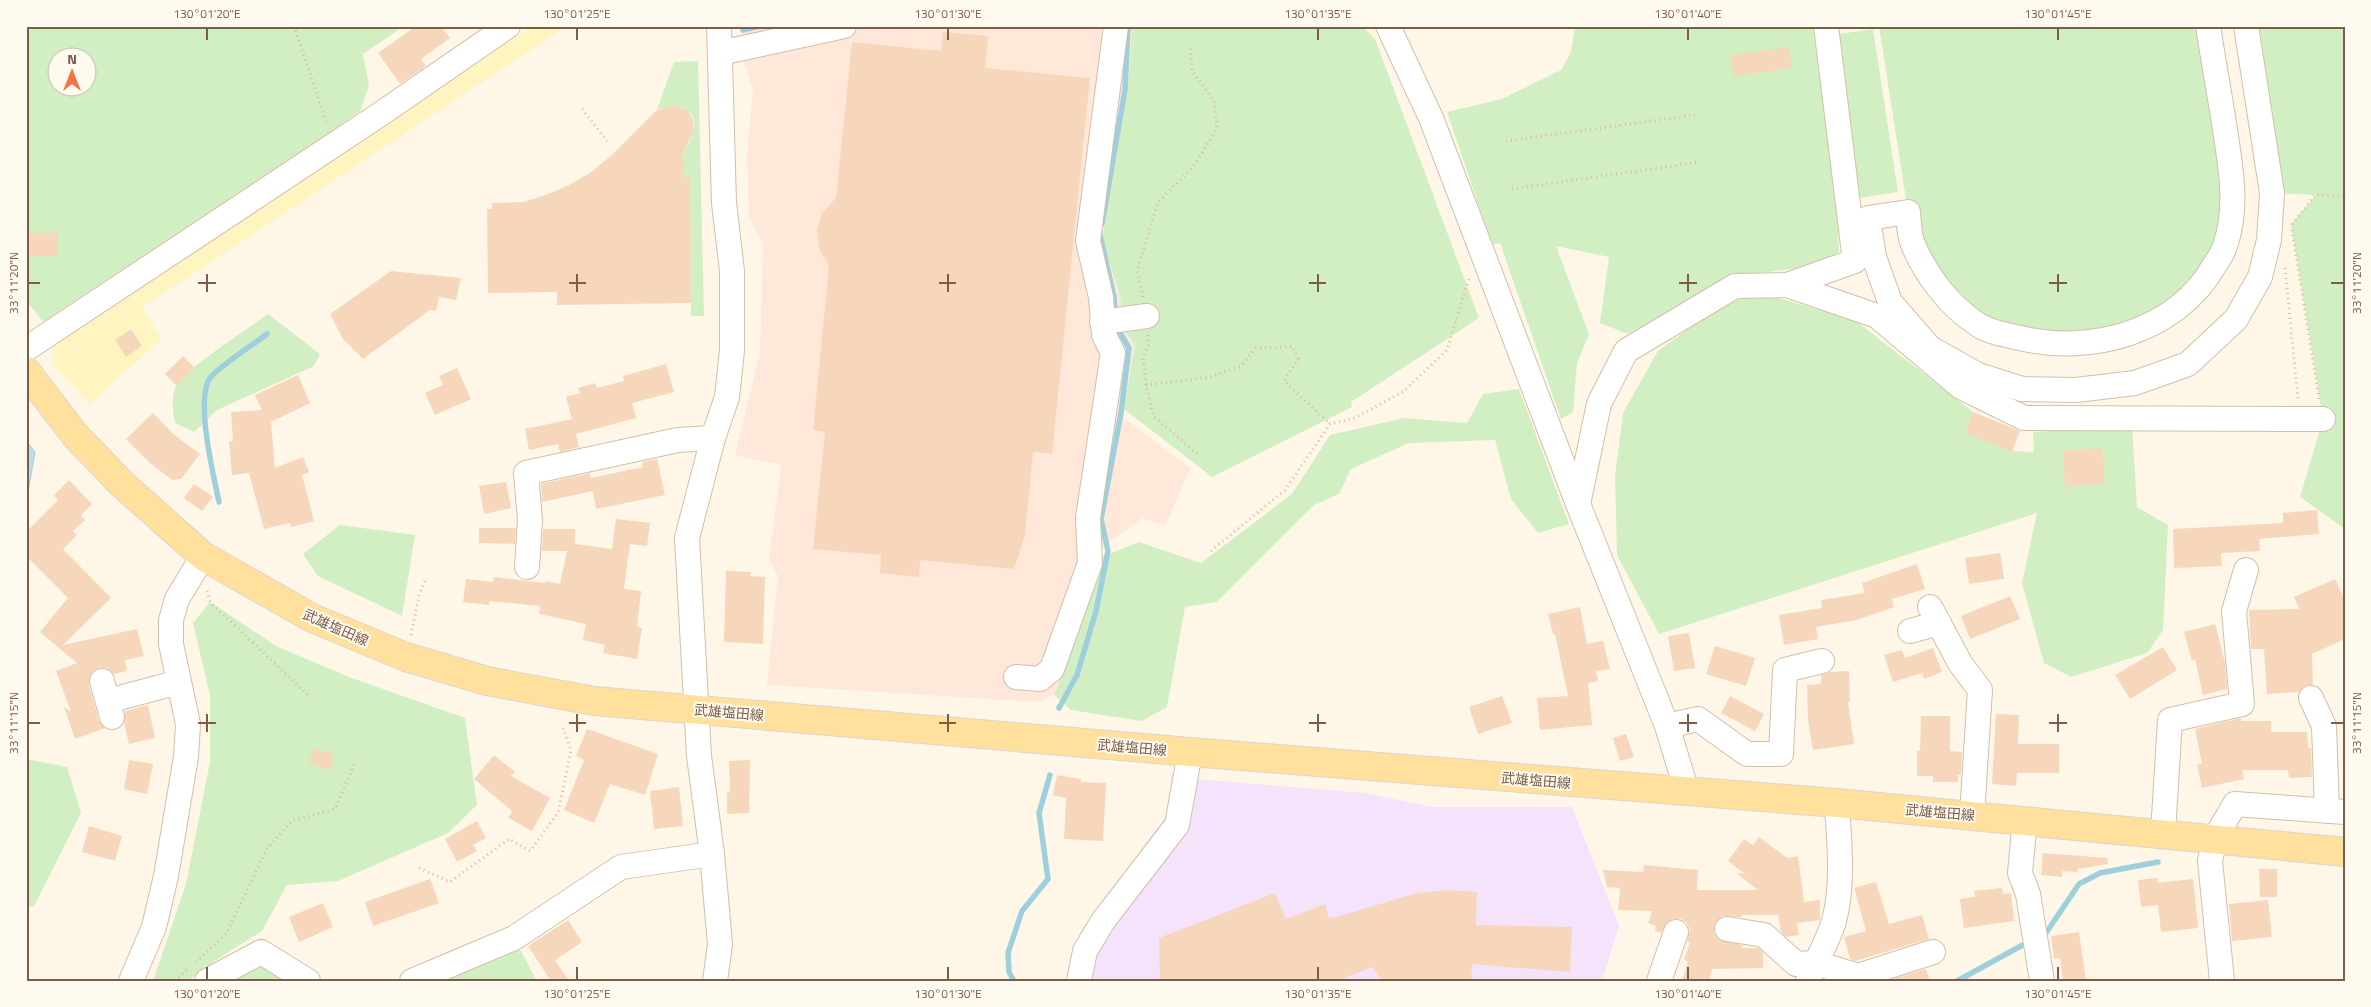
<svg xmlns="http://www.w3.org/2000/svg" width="2371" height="1007" font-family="'Titillium Web','Noto Sans JP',sans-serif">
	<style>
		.commercial { fill: #ffe7da }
		.education { fill: #f4e3fb }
		.green { fill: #d2eec3; fill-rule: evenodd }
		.sand { fill: #fff5c0 }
		.water { fill: #b9e0ea; stroke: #9ecfdd }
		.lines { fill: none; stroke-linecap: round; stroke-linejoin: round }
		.stream { stroke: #9ecfdd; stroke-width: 5.5 }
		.building { fill: #f6d7bc }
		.minor-casing { stroke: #d2bfab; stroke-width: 26 }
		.major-casing { stroke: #ddd5cf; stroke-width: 30 }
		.path { stroke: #dcba9e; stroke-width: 3; stroke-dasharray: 1 4; stroke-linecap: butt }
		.minor { stroke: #fff; stroke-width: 24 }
		.major { stroke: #ffe19d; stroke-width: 28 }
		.ticks { fill: none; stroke: #7b5d48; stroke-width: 2 }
		.labels { text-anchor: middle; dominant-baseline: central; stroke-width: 4; stroke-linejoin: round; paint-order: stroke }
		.street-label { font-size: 14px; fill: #7b5d48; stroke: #fffaef }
		.neatline { fill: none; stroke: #7b5d48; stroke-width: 2 }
		.ticks-label { font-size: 12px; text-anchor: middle; fill: #7b5d48 }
	</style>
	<rect width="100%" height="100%" fill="#fef7e7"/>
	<polygon class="commercial" points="743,26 1132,26 1128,90 1102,238 1120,296 1123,329 1135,345 1123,417 1190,468 1165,526 1142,518 1101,548 1101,557 1072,650 1054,695 1040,702 767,685 778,576 769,560 781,465 735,455 760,353 763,244 749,217 747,154 753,90 743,59"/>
	<polygon class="education" points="1171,777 1364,793 1433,807 1572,807 1619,926 1602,981 1071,981 1097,912 1170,810"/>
	<g class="green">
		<path d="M 26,26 L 404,26 L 363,54 L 369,86 L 360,111 L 327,135 L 43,322 L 26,300 ZM 58,58 L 88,58 L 88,88 L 58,88 Z"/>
		<polygon points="1132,26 1362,26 1375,39 1479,318 1351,402 1352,407 1212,477 1124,409 1135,345 1123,329 1120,296 1102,239 1128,90"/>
		<polygon points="1575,26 1813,26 1837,210 1839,252 1818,265 1726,278 1628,334 1600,323 1609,257 1556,246 1589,334 1577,363 1573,412 1561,419 1500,243 1492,245 1447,112 1502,99 1561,70 1571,52"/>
		<polygon points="1879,26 2208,26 2232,218 2167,317 2040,343 1948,299 1908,212"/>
		<polygon points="2246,26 2345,26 2345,529 2300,497 2323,419 2291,224 2316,195 2272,193"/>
		<polygon points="1873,29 1898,192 1859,198 1833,35"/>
		<path d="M 698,61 L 704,316 L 691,316 L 690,178 L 684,178 C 684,170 682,161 683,154 C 685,148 690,142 692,136 C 700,108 680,101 657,110 L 674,62 Z"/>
		<polygon points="1765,294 1856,321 1973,412 1965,433 2012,451 2034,452 2033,432 2132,426 2137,507 2168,525 2163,630 2147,653 2071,677 2044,663 2022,583 2037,513 1659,634 1617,555 1615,476 1623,413 1658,351 1725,302"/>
		<path d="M 268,314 L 320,354 L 314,366 L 217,410 L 194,432 L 175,423 C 173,411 170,396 177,385 C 193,363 244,332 268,314 Z"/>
		<polygon points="1519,389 1569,524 1538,533 1511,499 1495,440 1409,443 1351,469 1339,494 1314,505 1217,602 1185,607 1167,707 1142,721 1071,710 1054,695 1072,650 1101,557 1139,542 1201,563 1292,494 1330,435 1404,418 1467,423 1483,394"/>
		<polygon points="340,525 415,535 402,616 318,576 303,554"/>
		<polygon points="210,602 276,646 349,677 465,718 477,805 448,833 338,881 287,885 262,931 213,962 188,981 153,981 186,884 210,762 210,695 193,623"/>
		<polygon points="26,759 67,767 81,813 34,906 26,907"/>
		<polygon points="514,938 537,981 412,981"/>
		<polygon points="261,952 308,981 223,981"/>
	</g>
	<polygon class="sand" points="533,26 567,26 142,308 162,339 90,404 52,364 54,342"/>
	<polygon class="water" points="26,441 35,452 28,492 26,491"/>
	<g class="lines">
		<g class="stream">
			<polyline points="743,30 760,26"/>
			<polyline points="1102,224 1125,90 1128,26"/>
			<polyline points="1100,235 1114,297 1115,314"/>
			<path d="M 219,502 C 214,477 194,397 211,377 C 221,365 253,345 267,334"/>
			<polyline points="1059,708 1077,675 1096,611 1108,551 1101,519 1121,413 1129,348 1116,326"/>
			<polyline points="2041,936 2046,933 2079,884 2100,873 2158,862"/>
			<polyline points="1014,981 1009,972 1008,953 1022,911 1048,879 1039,813 1050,775"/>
			<polyline points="1957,981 2030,941"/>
		</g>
	</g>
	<g class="building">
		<polygon points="416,26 441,26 450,38 421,59 426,66 400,84 378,53"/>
		<polygon points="943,32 988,36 985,68 1090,78 1052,454 1033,452 1025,535 1014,569 920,560 919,577 880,573 881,555 813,549 825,432 813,430 829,266 819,248 817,230 822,213 836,198 852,42 941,51"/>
		<polygon points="1789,47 1792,68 1734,76 1731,55"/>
		<polygon points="675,105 688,110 693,120 693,133 683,153 684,178 690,178 691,303 557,305 557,292 488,293 487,209 492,209 492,203 523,202 546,195 569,185 590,173 612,155 657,110"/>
		<rect x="26" y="233" width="32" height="23"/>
		<polygon points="391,271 461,278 456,300 439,297 436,311 430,310 363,359 343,339 330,314"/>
		<polygon points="131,329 142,346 126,357 115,340"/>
		<polygon points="183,356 195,368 177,386 165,374"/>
		<polygon points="666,364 674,392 632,403 636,418 576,434 579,447 560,452 558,444 529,450 525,429 572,419 566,397 580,393 578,388 595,383 597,388 624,381 623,376"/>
		<polygon points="457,368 471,399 435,415 425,393 443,385 439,376"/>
		<polygon points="298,375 310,403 271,422 275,468 303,457 309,472 302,475 314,521 291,527 290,523 264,529 249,473 232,475 229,441 233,441 231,412 262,410 255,395"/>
		<polygon points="1973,412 2020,431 2012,452 1965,433"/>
		<polygon points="153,413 173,434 200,454 181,479 172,480 150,463 126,439"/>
		<polygon points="2102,448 2105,484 2065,487 2063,451"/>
		<polygon points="657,459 665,495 596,509 593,491 542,502 541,484 590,473 591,478 643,467 642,462"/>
		<polygon points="69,480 92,504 81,515 85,520 73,531 77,535 63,549 111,598 63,645 137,629 144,656 125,660 127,671 113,674 106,668 99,668 92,672 89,678 89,685 99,721 105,728 75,739 64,707 71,712 56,671 77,663 40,632 68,598 26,556 26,532 58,500 54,495"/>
		<polygon points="506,482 511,508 484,514 479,486"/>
		<polygon points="194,484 213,497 202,511 184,498"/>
		<polygon points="2317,510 2319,534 2259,539 2260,551 2221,553 2222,566 2174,568 2173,529 2283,523 2283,513"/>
		<polygon points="616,519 650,523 647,546 630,544 624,589 641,591 637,627 642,628 637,659 603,653 605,645 583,640 586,624 539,614 540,606 489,601 489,605 463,602 466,579 493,582 494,577 545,583 546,581 560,584 567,551 542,551 543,529 575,529 575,544 612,549"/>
		<polygon points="479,528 516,528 515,544 479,543"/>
		<polygon points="2000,553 2004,579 1969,584 1965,558"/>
		<polygon points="1917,564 1925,589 1892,599 1894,607 1857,620 1816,627 1818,639 1784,645 1779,615 1822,608 1821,600 1865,593 1862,583"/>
		<polygon points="726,571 751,572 750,576 765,577 763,644 724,642"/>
		<polygon points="2335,579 2345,601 2345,639 2312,654 2313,685 2305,686 2299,692 2267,694 2264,649 2251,649 2249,610 2299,609 2294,597"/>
		<polygon points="2010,596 2020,619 1970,639 1961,616"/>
		<polygon points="1580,607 1587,644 1603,641 1610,669 1596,671 1598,681 1588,683 1592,725 1540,730 1537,698 1568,696 1555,634 1553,634 1548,614"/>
		<polygon points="2215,624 2225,663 2227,689 2203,695 2195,659 2192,661 2184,632"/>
		<polygon points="1689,633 1695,668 1674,671 1668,636"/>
		<polygon points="1715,646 1755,658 1746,686 1706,674"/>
		<polygon points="2163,647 2177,670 2130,699 2115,675"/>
		<polygon points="1933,648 1942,672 1924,679 1922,673 1893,682 1884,655 1902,650 1905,658"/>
		<polygon points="1849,671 1850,702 1848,702 1854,744 1813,750 1808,720 1807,685 1821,684 1821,675 1830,672"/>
		<polygon points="1502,696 1512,723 1478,734 1469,707"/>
		<polygon points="1730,696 1764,714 1755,731 1721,713"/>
		<polygon points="148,705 155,738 129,744 124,723 125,711"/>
		<polygon points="1996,714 2019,715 2018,744 2059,744 2059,773 2017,773 2016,786 1992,784"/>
		<polygon points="1921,716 1950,716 1950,751 1962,752 1961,775 1958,775 1958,782 1933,782 1933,776 1917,776 1917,751 1920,751"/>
		<polygon points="2241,718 2241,721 2271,721 2271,732 2307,732 2308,748 2311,748 2312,777 2289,778 2288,770 2242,770 2244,779 2202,788 2197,765 2202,764 2195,729"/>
		<polygon points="587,729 658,754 645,795 610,784 594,823 564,810 584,760 576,756"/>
		<polygon points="1626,734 1634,757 1620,761 1613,738"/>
		<polygon points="313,748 334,754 330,770 309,764"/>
		<polygon points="494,755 515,772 511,776 550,798 532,831 508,818 512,811 474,779"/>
		<polygon points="129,760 153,764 147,794 124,789"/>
		<polygon points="750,760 749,813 727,814 727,793 730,792 729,761"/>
		<polygon points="1057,775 1081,779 1081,782 1106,783 1103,841 1064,839 1066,798 1053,795"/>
		<polygon points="679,787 683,826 654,829 650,791"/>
		<polygon points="477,821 486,838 473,845 477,851 457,862 445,839"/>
		<polygon points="89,826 122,836 115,861 82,852"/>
		<polygon points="1759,837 1787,858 1798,856 1804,902 1820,900 1820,920 1797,923 1799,935 1786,937 1781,932 1778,915 1742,915 1742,917 1722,916 1714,926 1714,933 1718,939 1742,945 1742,948 1758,948 1763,952 1763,968 1712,969 1709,981 1682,981 1688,961 1684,960 1690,942 1687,941 1690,930 1687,923 1681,919 1673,919 1667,922 1661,933 1655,931 1656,926 1648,923 1652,911 1618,910 1620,888 1607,887 1603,870 1643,872 1644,865 1698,870 1697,890 1758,890 1736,873 1745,874 1728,861 1744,839 1753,845"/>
		<polygon points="2043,853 2107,858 2108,864 2077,869 2077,872 2062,871 2062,877 2041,875"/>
		<polygon points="2259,869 2277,869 2277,897 2260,897"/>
		<polygon points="2157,878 2158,883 2193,879 2198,928 2161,932 2158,905 2141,907 2138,880"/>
		<polygon points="430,879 439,903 373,926 365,902"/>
		<polygon points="1876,882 1889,924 1922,915 1929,939 1855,961 1850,959 1844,937 1866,931 1854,888"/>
		<polygon points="2002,888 2003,894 2011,893 2014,921 1964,928 1960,899 1975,897 1974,891"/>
		<polygon points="1446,890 1477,892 1476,925 1572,927 1570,972 1472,964 1471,981 1382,981 1372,967 1337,981 1160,981 1159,938 1275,893 1286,919 1325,904 1329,919 1414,894"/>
		<polygon points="2268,900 2272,937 2232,941 2229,904"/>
		<polygon points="323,903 333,927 299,942 289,917"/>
		<polygon points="568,920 582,942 555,960 569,981 551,981 528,946"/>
		<polygon points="2079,932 2086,981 2063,981 2060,958 2054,959 2051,936"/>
		<polygon points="1926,969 1930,981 1893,981 1892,979"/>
	</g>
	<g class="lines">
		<defs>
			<g id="minor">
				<polyline points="1388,26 1431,118 1578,504 1667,726 1687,792"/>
				<path d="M 2208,26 C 2213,59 2219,91 2224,123 C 2230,164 2239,206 2225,246 C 2223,253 2218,260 2214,266 C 2176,332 2091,355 2020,338 C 2006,335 1988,332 1977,324 C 1948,305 1925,274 1912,242 C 1909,233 1909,222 1908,212 L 1868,218 L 1874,257 L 1890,302 L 1930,348 L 1978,375 L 2022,389 L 2076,390 L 2135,383 L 2188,364 L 2236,319 L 2260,277 L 2269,240 L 2272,193 L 2246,26"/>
				<polyline points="720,53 844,26"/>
				<polyline points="1787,285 1877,316 1961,387 2024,418 2323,419"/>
				<polyline points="1102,322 1147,316"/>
				<polyline points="26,349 382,113 508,26"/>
				<polyline points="1578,504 1599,404 1626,351 1735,286 1787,285 1855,261 1826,26"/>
				<polyline points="527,567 530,520 526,473 678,440 713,438"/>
				<polyline points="1930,607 1960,663 1980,690 1972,815"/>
				<polyline points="1910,631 1939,623"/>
				<polyline points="1016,677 1040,679 1052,669 1090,563 1088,518 1113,353 1104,335 1101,297 1088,241 1116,26"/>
				<polyline points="102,681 112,717"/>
				<polyline points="2311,698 2324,726 2327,811"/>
				<polyline points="108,701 179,682"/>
				<polyline points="1667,726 1698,719 1747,754 1781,754 1785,670 1822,661"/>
				<polyline points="2025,820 2020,873 2028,894 2042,981"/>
				<polyline points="2163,833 2170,720 2242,704 2234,611 2246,570"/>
				<polyline points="1727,929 1764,935 1796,964 1816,963 1858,976 1933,952"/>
				<polyline points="131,981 154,927 166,876 186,757 188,724 171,644 171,620 177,599 203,556"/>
				<polyline points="207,981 261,952 308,981"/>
				<polyline points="412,981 514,938 621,867 712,854"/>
				<polyline points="715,981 720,944 712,854 699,756 687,538 713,438 727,397 732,350 732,271 724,203 719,26"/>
				<polyline points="1079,981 1085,951 1103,921 1177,825 1190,752"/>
				<polyline points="1659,981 1676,932"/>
				<path d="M 1808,981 C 1816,961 1828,941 1834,921 C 1844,883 1839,842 1837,803"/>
				<polyline points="2222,981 2210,861 2215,838 2235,804 2345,812"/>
			</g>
			<polyline id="major" points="26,371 75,435 122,484 203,556 312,618 406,657 487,681 594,701 1190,752 1837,803 2345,852"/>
		</defs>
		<use href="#minor" class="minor-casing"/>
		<use href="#major" class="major-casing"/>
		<g class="path">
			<polyline points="294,26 327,125"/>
			<polyline points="582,109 607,141"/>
			<polyline points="1506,141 1695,115"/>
			<polyline points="1512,189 1700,162"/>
			<polyline points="2292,224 2316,194 2345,197"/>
			<polyline points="2292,230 2319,399"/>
			<polyline points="2285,268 2298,399"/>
			<polyline points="1143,297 1137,271 1158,202 1193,167 1217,129 1214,101 1192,71 1190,48"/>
			<polyline points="1148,335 1149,344 1143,359 1146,385 1154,417 1198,454"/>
			<polyline points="1146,385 1210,377 1241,366 1256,348 1293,347 1298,359 1284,381 1330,424"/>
			<polyline points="1211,551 1285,490 1330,424 1355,418 1404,391 1447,350 1469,278"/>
			<polyline points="207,591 210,602 310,697"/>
			<polyline points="411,635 419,595 426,578"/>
			<polyline points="419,868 450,882 509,839 530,851 558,813 571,750 563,728"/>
			<polyline points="196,962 226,934 267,849 292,821 335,809 355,763"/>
			<polyline points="175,981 189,968"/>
		</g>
		<use href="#minor" class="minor"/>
		<use href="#major" class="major"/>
	</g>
	<path class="ticks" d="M 207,28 L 207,40M 577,28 L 577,40M 948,28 L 948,40M 1318,28 L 1318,40M 1688,28 L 1688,40M 2058,28 L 2058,40M 207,274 L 207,292M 577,274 L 577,292M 948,274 L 948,292M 1318,274 L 1318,292M 1688,274 L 1688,292M 2058,274 L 2058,292M 28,283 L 40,283M 198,283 L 216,283M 569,283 L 586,283M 939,283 L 956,283M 1309,283 L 1326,283M 1679,283 L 1697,283M 2049,283 L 2067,283M 2331,283 L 2344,283M 207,714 L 207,732M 577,714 L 577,732M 948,714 L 948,732M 1318,714 L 1318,732M 1688,714 L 1688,732M 2058,714 L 2058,732M 28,723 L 40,723M 198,723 L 216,723M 569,723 L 586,723M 939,723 L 956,723M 1309,723 L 1326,723M 1679,723 L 1697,723M 2049,723 L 2067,723M 2331,723 L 2344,723M 207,967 L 207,980M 577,967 L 577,980M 948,967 L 948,980M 1318,967 L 1318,980M 1688,967 L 1688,980M 2058,967 L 2058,980"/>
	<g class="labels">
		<g class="street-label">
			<text transform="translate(336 627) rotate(24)">武雄塩田線</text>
			<text transform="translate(729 712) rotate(5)">武雄塩田線</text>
			<text transform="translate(1132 747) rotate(5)">武雄塩田線</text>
			<text transform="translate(1536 780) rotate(5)">武雄塩田線</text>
			<text transform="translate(1940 812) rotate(5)">武雄塩田線</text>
		</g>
	</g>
	<rect width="2371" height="1007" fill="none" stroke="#fffaef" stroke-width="55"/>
	<g transform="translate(72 72)"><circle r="24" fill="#fffaef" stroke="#cabbac"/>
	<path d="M0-4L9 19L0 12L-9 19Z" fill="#f37441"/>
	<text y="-8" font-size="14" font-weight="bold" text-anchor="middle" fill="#7b5d48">N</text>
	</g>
	<rect x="28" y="28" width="2316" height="952" class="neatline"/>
	<g class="ticks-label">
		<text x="207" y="18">130°01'20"E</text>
		<text x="577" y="18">130°01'25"E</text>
		<text x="948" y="18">130°01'30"E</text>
		<text x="1318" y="18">130°01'35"E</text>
		<text x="1688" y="18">130°01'40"E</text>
		<text x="2058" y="18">130°01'45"E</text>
		<text transform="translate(14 283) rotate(-90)" y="4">33°11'20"N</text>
		<text transform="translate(2357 283) rotate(-90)" y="4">33°11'20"N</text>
		<text transform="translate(14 723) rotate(-90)" y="4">33°11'15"N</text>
		<text transform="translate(2357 723) rotate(-90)" y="4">33°11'15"N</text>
		<text x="207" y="998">130°01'20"E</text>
		<text x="577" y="998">130°01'25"E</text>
		<text x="948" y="998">130°01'30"E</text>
		<text x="1318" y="998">130°01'35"E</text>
		<text x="1688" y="998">130°01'40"E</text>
		<text x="2058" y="998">130°01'45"E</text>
	</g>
</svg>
